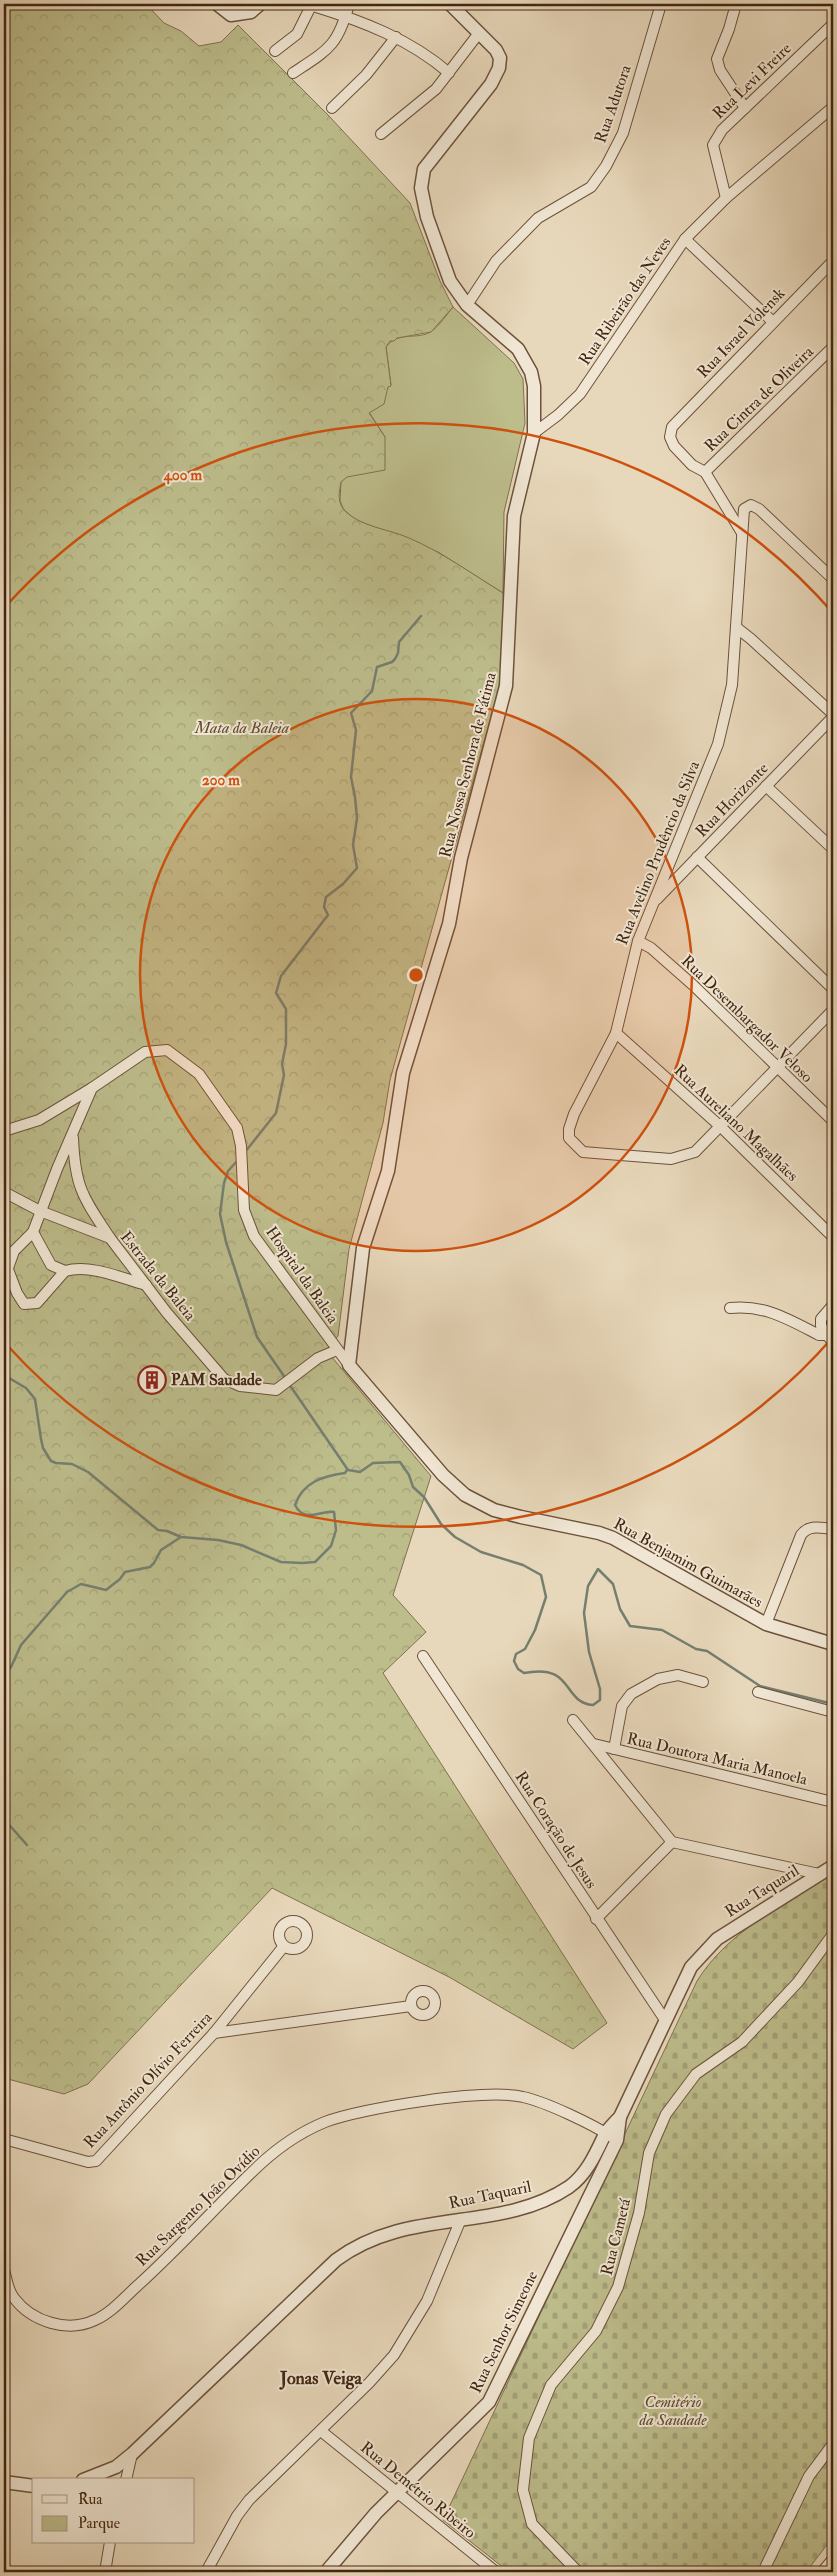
<svg xmlns="http://www.w3.org/2000/svg" width="837" height="2576" font-family="'IM FELL Double Pica',serif">
	<style>
		.green { fill: #bdbc8b; stroke: #80714e }
		.forest { fill: url(#forest-crowns); stroke: #80714e }
		.cemetery { fill: url(#cemetery-stones); stroke: #80714e }
		.lines { fill: none; stroke-linecap: round; stroke-linejoin: round }
		.stream { stroke: #757f70; stroke-width: 2.5 }
		.minor-casing { stroke: #6c523c; stroke-width: 12 }
		.tertiary-casing { stroke: #6c523c; stroke-width: 15 }
		.minor { stroke: #f0e6d3; stroke-width: 10 }
		.tertiary { stroke: #f0e6d3; stroke-width: 12 }
		.ring { fill: none; stroke: #cf510d; stroke-width: 2.5 }
		.labels { text-anchor: middle; dominant-baseline: central; stroke-width: 4; stroke-linejoin: round; paint-order: stroke }
		.street-label { font-size: 16px; fill: #422611; stroke: #f0e6d3 }
		.park-label { font-size: 16px; font-style: italic; fill: #614c30; stroke: #f0e6d3 }
		.poi-label { font-size: 16px; font-weight: bold; fill: #422611; stroke: #f0e6d3; text-anchor: start }
		.neighbourhood-label { font-size: 18px; font-weight: bold; fill: #422611; stroke: #f0e6d3 }
		.centre { fill: #cf510d; stroke: #f0e6d3; stroke-width: 2.5 }
		.ring-label { font-size: 15px; text-anchor: middle; font-weight: bold; fill: #cf510d; stroke: #f0e6d3; stroke-width: 4; stroke-linejoin: round; paint-order: stroke }
	</style>
	<defs>
		<pattern id="forest-crowns" width="20" height="18" patternUnits="userSpaceOnUse" patternTransform="scale(1.25)"><rect width="20" height="18" fill="#bdbc8b"/><path d="M2 6a3 3 0 1 1 6 0M12 15a3 3 0 1 1 6 0" fill="none" stroke="#a4a177"/></pattern>
		<pattern id="cemetery-stones" width="16" height="16" patternUnits="userSpaceOnUse" patternTransform="scale(1.25)"><rect width="16" height="16" fill="#bdbc8b"/><path d="M2 7V4a2 2 0 0 1 4 0v3zM10 15v-3a2 2 0 0 1 4 0v3z" fill="#a4a177"/></pattern>
	</defs>
	<rect width="100%" height="100%" fill="#e8d8bb"/>
	<filter id="stains"><feTurbulence type="fractalNoise" baseFrequency=".004" numOctaves="4"/><feColorMatrix values="0 0 0 0 .2 0 0 0 0 .09 0 0 0 0 .02 0 0 0 .5 -.17"/></filter>
	<radialGradient id="worn" r=".72"><stop offset=".6" stop-color="#630" stop-opacity="0"/><stop offset="1" stop-color="#630" stop-opacity=".3"/></radialGradient>
	<path class="green" d="M 453,307 L 514,363 L 523,379 L 525,423 L 504,512 L 503,593 L 438,552 L 356,520 L 344,510 L 340,501 L 341,482 L 385,437 L 369,412 L 388,386 L 391,385 L 386,347 C 398,330 418,341 432,331 C 440,325 447,314 453,307 Z"/>
	<path class="forest" d="M 4,4 L 146,4 L 164,23 L 181,31 L 199,46 L 221,42 L 238,25 L 328,115 L 410,203 L 440,281 L 453,307 L 431,332 L 397,338 L 394,341 L 390,341 L 386,347 L 391,386 L 388,387 L 384,404 L 369,413 L 385,437 L 385,470 L 347,477 L 341,482 C 339,492 337,503 345,511 C 361,527 389,529 409,538 C 442,552 472,574 503,593 L 506,648 L 499,688 L 390,1080 L 383,1123 L 349,1249 L 338,1336 L 326,1350 L 431,1476 L 393,1595 L 426,1632 L 383,1673 L 607,2023 L 573,2049 L 449,1977 L 272,1888 L 88,2084 L 64,2094 L 4,2078 Z"/>
	<path class="cemetery" d="M 833,1874 L 833,2537 L 806,2572 L 509,2572 L 443,2520 L 697,1981 C 728,1931 785,1904 833,1874 Z"/>
	<g class="lines">
		<g class="stream">
			<polyline points="245,1152 276,1113 284,1075 282,1064 286,1044 286,1009 276,993 281,976 328,915 324,907 326,897 343,884 357,868 353,845 357,818 355,797 351,777 356,730 351,713 372,691 377,667 392,662 395,659 398,653 399,642 421,616"/>
			<polyline points="238,1160 228,1171 224,1183 220,1214 226,1242 257,1337 286,1379"/>
			<path d="M 4,1357 L 9,1378 L 26,1388 L 35,1399 L 41,1439 L 43,1448 L 51,1461 L 56,1463 L 72,1464 L 88,1472 L 158,1530 L 167,1531 L 181,1537 L 218,1540 L 241,1545 L 281,1562 L 302,1563 L 315,1562 L 331,1546 L 336,1530 L 334,1512 C 320,1510 305,1524 295,1505 C 303,1482 323,1476 345,1473 L 347,1470"/>
			<path d="M 289,1384 L 348,1470 L 360,1472 L 373,1463 L 400,1462 L 409,1475 L 413,1487 L 424,1497 L 441,1524 L 455,1537 L 481,1552 L 523,1565 L 541,1575 L 546,1597 L 535,1630 L 525,1649 L 516,1654 L 514,1661 L 518,1669 L 524,1673 C 575,1663 561,1702 593,1705 L 600,1700 L 600,1689 L 589,1652 L 584,1613 L 588,1586 L 598,1569 L 613,1584 L 620,1609 L 630,1626 L 662,1630 L 696,1649 L 707,1651 L 760,1686 L 833,1704"/>
			<polyline points="4,1674 11,1667 21,1645 67,1592 81,1584 106,1590 120,1579 125,1572 150,1567 154,1563 161,1550 181,1537"/>
			<polyline points="4,1819 27,1845"/>
		</g>
		<defs>
			<g id="minor">
				<polyline points="736,4 729,29 717,59 720,70 745,108"/>
				<path d="M 313,6 C 362,21 410,39 449,73"/>
				<polyline points="275,51 297,34 312,4"/>
				<path d="M 293,73 C 328,50 338,46 349,4"/>
				<polyline points="332,108 366,75 396,37"/>
				<polyline points="381,134 436,89 479,33"/>
				<polyline points="726,198 713,145 722,130 833,24"/>
				<polyline points="685,239 773,322"/>
				<polyline points="467,305 496,261 538,218 591,187 606,166 623,133 661,4"/>
				<polyline points="534,433 558,415 580,394 685,239 726,198 833,107"/>
				<polyline points="705,472 833,347"/>
				<polyline points="742,533 705,472 692,465 674,446 670,437 672,427 833,261"/>
				<polyline points="833,579 759,509 751,505 744,509 732,685 718,744 638,941 616,1033 574,1114 569,1129 569,1138 583,1152 595,1153 671,1159 695,1152 833,1010"/>
				<polyline points="737,628 751,639 833,714"/>
				<polyline points="766,786 833,849"/>
				<polyline points="697,857 833,989"/>
				<polyline points="657,899 833,717"/>
				<polyline points="638,941 651,948 693,985 833,1121"/>
				<polyline points="616,1033 721,1127 833,1237"/>
				<polyline points="4,1131 39,1120 92,1088"/>
				<path d="M 73,1138 C 75,1188 83,1197 110,1238"/>
				<polyline points="4,1192 40,1211 110,1238 167,1313 224,1379 240,1386 276,1390 318,1358 337,1350"/>
				<polyline points="4,1259 17,1293 24,1304 37,1303 65,1271 51,1265 33,1232 57,1169 92,1088 145,1052 167,1050 199,1074 237,1128 241,1146 244,1210 254,1236 349,1365"/>
				<polyline points="8,1268 14,1251 33,1232"/>
				<path d="M 65,1271 C 91,1264 121,1278 146,1285"/>
				<polyline points="833,1305 821,1319 821,1326 833,1343"/>
				<path d="M 730,1308 C 764,1304 790,1320 819,1335 L 826,1335"/>
				<path d="M 766,1624 L 801,1535 C 809,1524 821,1528 833,1529"/>
				<polyline points="423,1656 665,2020"/>
				<polyline points="758,1692 833,1712"/>
				<polyline points="573,1720 672,1842 819,1874"/>
				<polyline points="594,1744 833,1802"/>
				<polyline points="614,1749 622,1706 631,1694 658,1679 678,1675 703,1682"/>
				<polyline points="596,1919 672,1842"/>
				<circle cx="293" cy="1935" r="14"/>
				<circle cx="423" cy="2003" r="12"/>
				<polyline points="214,2033 411,2006"/>
				<polyline points="4,2139 88,2162 96,2161 214,2033 284,1946"/>
				<path d="M 4,2270 C 7,2280 8,2291 14,2298 C 32,2322 68,2333 95,2320 C 111,2313 124,2298 136,2287 C 176,2251 212,2211 251,2173 C 272,2152 298,2133 325,2122 C 362,2108 486,2088 523,2097 C 546,2102 592,2124 612,2137"/>
				<polyline points="321,2431 496,2572"/>
				<polyline points="126,2480 132,2454"/>
				<polyline points="105,2572 110,2542"/>
				<polyline points="206,2572 237,2516 249,2500 369,2383 394,2355 427,2301 461,2219"/>
				<polyline points="578,2572 532,2524 523,2490 529,2438 551,2385 596,2331 618,2287 639,2213 649,2153 666,2114 696,2074 742,2042 798,1982 833,1934"/>
				<polyline points="763,2572 809,2476 833,2444"/>
				<polyline points="822,2572 833,2559"/>
			</g>
			<g id="tertiary">
				<polyline points="217,4 231,15 251,12 260,4"/>
				<polyline points="450,4 496,50 500,58 499,68 491,84 424,169 421,188 427,217 450,281 467,305 518,349 531,372 534,386 534,433 514,516 506,686 461,858 449,924 403,1073 388,1171 363,1248 349,1365 443,1475 465,1495 494,1510 521,1517 599,1533 613,1538 766,1624 833,1644"/>
				<path d="M 83,2480 L 116,2467 L 132,2454 L 336,2260 C 408,2206 499,2234 569,2187 C 587,2174 596,2153 605,2134 C 609,2128 615,2122 620,2117 L 691,1967 L 717,1939 L 833,1866"/>
				<polyline points="4,2482 34,2486"/>
				<polyline points="326,2572 376,2513 489,2402 617,2140 620,2117"/>
			</g>
		</defs>
		<use href="#minor" class="minor-casing"/>
		<use href="#tertiary" class="tertiary-casing"/>
		<use href="#minor" class="minor"/>
		<use href="#tertiary" class="tertiary"/>
	</g>
	<circle cx="416" cy="975" r="276" fill="#cf510d" fill-opacity=".12"/>
	<g class="ring">
		<circle cx="416" cy="975" r="276"/>
		<path d="M833 1337A552 552 0 0 1 6 1344M6 606A552 552 0 0 1 833 613"/>
	</g>
	<defs>
		<symbol id="building-ring" viewBox="-11 -11 22 22"><circle r="9.5" fill="#f0e6d3" stroke="#8f2418" stroke-width="1.5"/><path d="M-4-6H4V6H1V3H-1V6H-4ZM-2.5-4.3h1.7v1.8h-1.7ZM.8-4.3h1.7v1.8H.8ZM-2.5-1h1.7V.8h-1.7ZM.8-1h1.7V.8H.8Z" fill="#8f2418"/></symbol>
	</defs>
	<g fill-rule="evenodd">
		<use href="#building-ring" x="136" y="1364" width="32" height="32"/>
	</g>
	<g class="labels">
		<g class="street-label">
			<text transform="translate(752 81) rotate(-44)">Rua Levi Freire</text>
			<text transform="translate(613 104) rotate(-71)">Rua Adutora</text>
			<text transform="translate(625 301) rotate(-56)">Rua Ribeirão das Neves</text>
			<text transform="translate(741 333) rotate(-46)">Rua Israel Volensk</text>
			<text transform="translate(759 399) rotate(-44)">Rua Cintra de Oliveira</text>
			<text transform="translate(468 765) rotate(-76)">Rua Nossa Senhora de Fátima</text>
			<text transform="translate(732 800) rotate(-46)">Rua Horizonte</text>
			<text transform="translate(658 853) rotate(-68)">Rua Avelino Prudêncio da Silva</text>
			<text transform="translate(747 1019) rotate(44)">Rua Desembargador Veloso</text>
			<text transform="translate(736 1123) rotate(43)">Rua Aureliano Magalhães</text>
			<text transform="translate(302 1275) rotate(55)">Hospital da Baleia</text>
			<text transform="translate(158 1276) rotate(51)">Estrada da Baleia</text>
			<text transform="translate(688 1563) rotate(29)">Rua Benjamim Guimarães</text>
			<text transform="translate(717 1759) rotate(13)">Rua Doutora Maria Manoela</text>
			<text transform="translate(556 1830) rotate(57)">Rua Coração de Jesus</text>
			<text transform="translate(762 1891) rotate(-32)">Rua Taquaril</text>
			<text transform="translate(148 2080) rotate(-47)">Rua Antônio Olívio Ferreira</text>
			<text transform="translate(490 2195) rotate(-12)">Rua Taquaril</text>
			<text transform="translate(198 2206) rotate(-44)">Rua Sargento João Ovídio</text>
			<text transform="translate(616 2237) rotate(-76)">Rua Cametá</text>
			<text transform="translate(504 2332) rotate(-64)">Rua Senhor Simeone</text>
			<text transform="translate(418 2490) rotate(39)">Rua Demétrio Ribeiro</text>
		</g>
		<g class="park-label">
			<text x="242" y="728">Mata da Baleia</text>
			<text x="673" y="2402">Cemitério<tspan x="673" dy="18">da Saudade</tspan></text>
		</g>
		<g class="poi-label">
			<text x="171" y="1380">PAM Saudade</text>
		</g>
		<g class="neighbourhood-label">
			<text x="321" y="2378">Jonas Veiga</text>
		</g>
	</g>
	<circle cx="416" cy="975" r="8" class="centre"/>
	<g class="ring-label">
		<text x="183" y="480">400 m</text>
		<text x="221" y="785">200 m</text>
	</g>
	<rect width="837" height="2576" fill="none" stroke="#e8d8bb" stroke-width="20"/>
	<rect x="5" y="5" width="827" height="2566" fill="none" stroke="#422611" stroke-width="2.5"/>
	<rect x="10" y="10" width="817" height="2556" fill="none" stroke="#422611"/>
	<rect x="32" y="2478" width="162" height="65" fill="#f0e6d3" stroke="#aa9985"/>
	<rect x="42" y="2495" width="25" height="8" fill="#f0e6d3" stroke="#aa9985"/>
	<text x="78" y="2504" font-size="15" fill="#422611">Rua</text>
	<rect x="42" y="2516" width="25" height="15" fill="#bdbc8b" stroke="#aa9985"/>
	<text x="78" y="2528" font-size="15" fill="#422611">Parque</text>
	<rect width="100%" height="100%" filter="url(#stains)"/>
	<rect width="100%" height="100%" fill="url(#worn)"/>
</svg>
